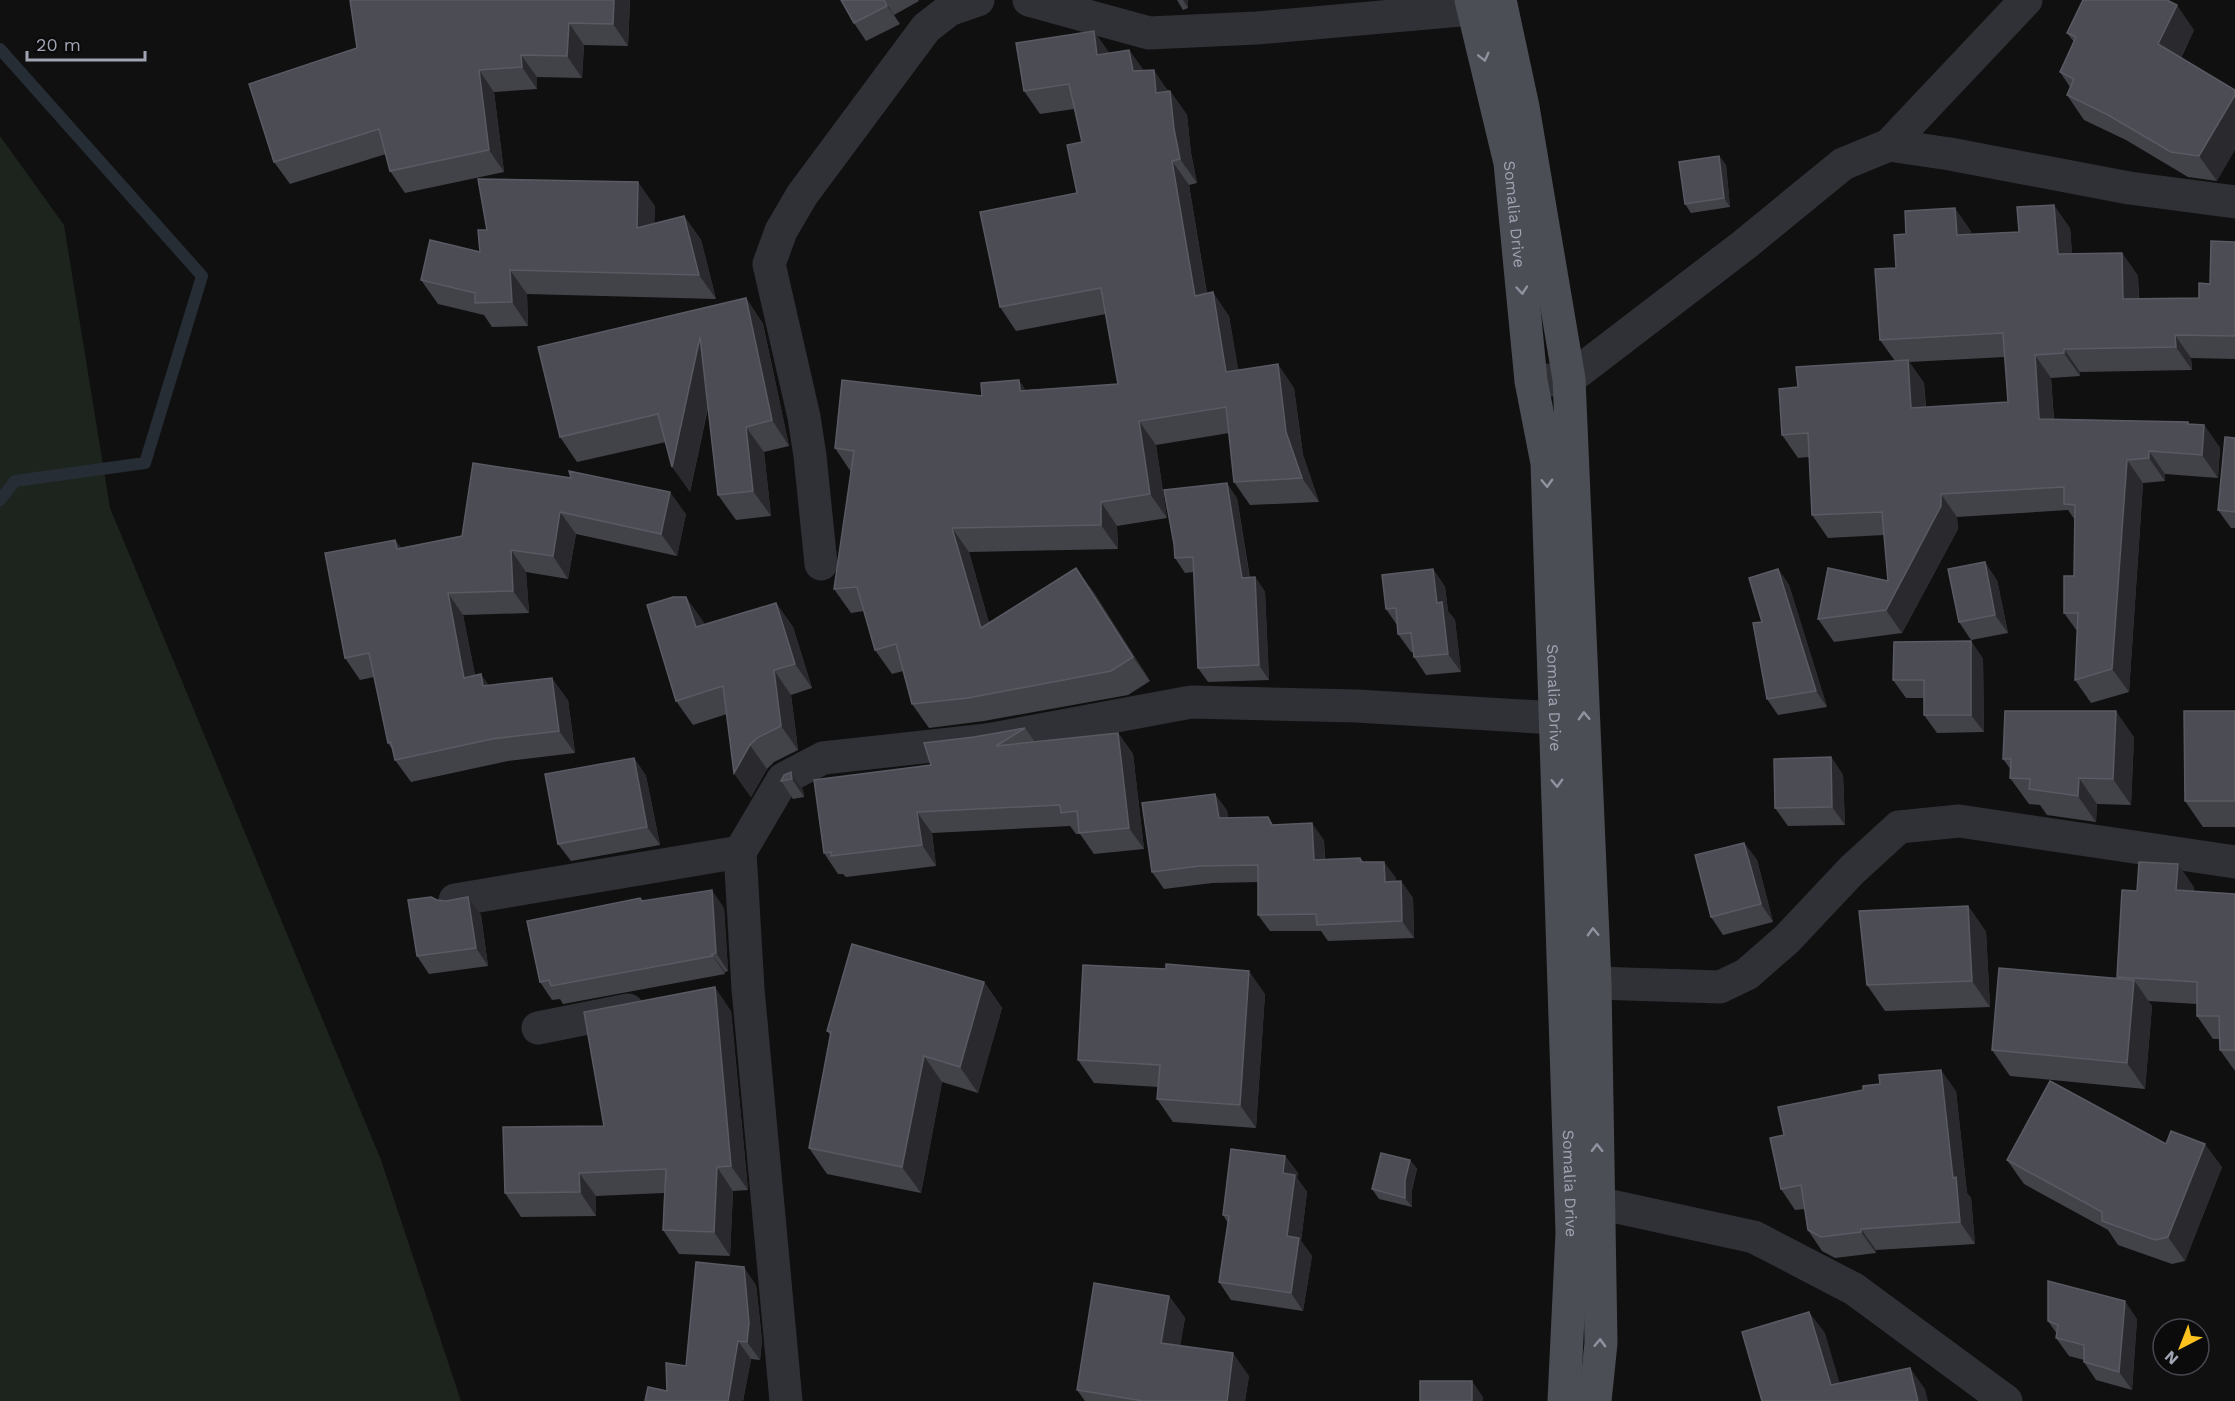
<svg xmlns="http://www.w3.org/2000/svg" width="2235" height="1401" font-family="'Work Sans',sans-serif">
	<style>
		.green { fill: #1c241d }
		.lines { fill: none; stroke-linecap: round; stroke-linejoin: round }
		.stream { stroke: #262d35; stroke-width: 12 }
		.minor { stroke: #303136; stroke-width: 33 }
		.primary { stroke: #4c4e55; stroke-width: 33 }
		.wall { fill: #424249; fill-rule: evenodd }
		.shaded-wall { fill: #2a2a2e }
		.building { fill: #4c4d54; stroke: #595a63; stroke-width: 1.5 }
		.oneway { stroke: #8f93a0 }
		.labels { text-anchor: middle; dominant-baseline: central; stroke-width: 4.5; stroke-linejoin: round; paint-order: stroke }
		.street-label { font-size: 16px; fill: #a0a4b3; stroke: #0b0b0c }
	</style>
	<rect width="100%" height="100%" fill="#101011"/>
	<polygon class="green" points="0,136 64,225 110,508 381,1160 461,1401 0,1401"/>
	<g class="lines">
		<polyline class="stream" points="0,49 202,276 145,463 15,481 0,500"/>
		<g class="minor">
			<polyline points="1029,0 1149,33 1257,28 1472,9"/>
			<polyline points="1889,145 2026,0"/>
			<polyline points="1531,381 1569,379 1744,245 1843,164 1889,145 1950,154 2129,188 2235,202"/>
			<polyline points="821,564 810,456 804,417 769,264 781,231 802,195 926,28 949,10 978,0"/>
			<polyline points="455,900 740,852"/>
			<polyline points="1595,983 1720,987 1747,974 1787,939 1852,870 1899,827 1959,821 2235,862"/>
			<polyline points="538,1028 628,1010"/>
			<polyline points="1598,1203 1754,1237 1854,1289 2006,1401"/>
			<polyline points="786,1401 748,989 740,852 783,779 823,758 987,740 1191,702 1357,706 1555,718"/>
		</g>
		<g class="primary">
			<path id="s1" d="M 1471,0 L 1510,163 L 1531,381 L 1547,463 L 1572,1233 L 1564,1401"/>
			<polyline points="1500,0 1523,107 1569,379 1595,983 1601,1343 1595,1401"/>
		</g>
	</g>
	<g class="wall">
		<polygon points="630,0 628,46 584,45 582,78 537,77 537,89 494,92 504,172 405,193 390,171 386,154 290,184 274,162 357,48"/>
		<polygon points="841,0 918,0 919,1 894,15 900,24 866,41 854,23"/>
		<polygon points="1177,0 1188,0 1188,8 1183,10"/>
		<polygon points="2194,30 2181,58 2217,181 2188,177 2126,140 2084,120 2067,95 2070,87 2060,72 2074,42 2067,33"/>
		<polygon points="1129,50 1144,71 1169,91 1170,91 1187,115 1191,153 1197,183 1189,185 1207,293 1229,316 1238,370 1294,388 1303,455 1319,502 1250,505 1234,482 1229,433 1156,445 1167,518 1117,526 1118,549 969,552 989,623 1093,591 1150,681 1128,695 984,721 929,728 912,704 903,671 892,674 875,650 864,611 851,613 834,589 851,472 835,448 982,396 1026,390 1118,384 1106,314 1016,331 1000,307 1077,193 1082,142 1074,109 1040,114 1024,91 1109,53"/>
		<polygon points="1719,156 1726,165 1730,207 1691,213 1685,204"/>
		<polygon points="655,206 654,223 684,216 701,240 716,299 527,294 528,326 492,327 484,315 438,304 421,280 480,252 487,230"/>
		<path d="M 2070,228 L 2072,254 L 2122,253 L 2138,276 L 2139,299 L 2199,298 L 2210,284 L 2235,242 L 2235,359 L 2191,358 L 2192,370 L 2080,372 L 2080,376 L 2051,378 L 2054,419 L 2188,422 L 2189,424 L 2204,425 L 2220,448 L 2218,478 L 2165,474 L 2165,481 L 2143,483 L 2129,692 L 2091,703 L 2075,680 L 2077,631 L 2064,613 L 2074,576 L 2075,520 L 2068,510 L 1957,517 L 1958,529 L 1902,633 L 1834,642 L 1818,619 L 1888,581 L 1884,535 L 1828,538 L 1812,515 L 1809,457 L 1798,458 L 1782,435 L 1798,387 L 1895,361 L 1880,340 L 1896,268 L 1906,234 L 1971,231 L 1971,234 L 2019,232 ZM 2005,357 L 2008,402 L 1926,407 L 1924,383 L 1909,362 Z"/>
		<polygon points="746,298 763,324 789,446 764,452 771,516 736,520 718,495 708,408 690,492 666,442 577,462 560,437"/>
		<polygon points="2235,438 2235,528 2231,528 2218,510"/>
		<polygon points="571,478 686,514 677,556 576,534 568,579 526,572 529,613 463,615 475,675 489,685 568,700 575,753 508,761 411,782 395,760 392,749 388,743 374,677 360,680 345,658 395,540 401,548 462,536"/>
		<polygon points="1237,498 1250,578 1255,577 1265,592 1269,680 1208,682 1198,668 1194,572 1185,573 1175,558"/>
		<polygon points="1433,569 1445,587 1448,611 1455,620 1461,672 1426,675 1414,657 1413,652 1411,652 1398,634 1397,625 1386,609"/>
		<polygon points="1778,569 1789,585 1827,707 1778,715 1767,699 1762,622"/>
		<polygon points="1997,580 2008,633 1971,640 1959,622"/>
		<polygon points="776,603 793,627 812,688 791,695 798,750 774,762 767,769 751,797 734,773 727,714 693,725 676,701 703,621 704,625"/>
		<polygon points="1971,641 1983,659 1984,732 1937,733 1924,715 1924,698 1906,698 1893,680"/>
		<polygon points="2235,711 2235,827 2203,827 2185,801"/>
		<polygon points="1025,728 1035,742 1118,733 1133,754 1144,849 1094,854 1080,834 1076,834 1070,826 932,833 936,866 846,877 843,874 838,874 824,853 931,765 974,737"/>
		<polygon points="2134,737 2131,805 2097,804 2096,822 2047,815 2040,805 2029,804 2010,778 2011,770 2003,759"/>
		<polygon points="1831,757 1843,775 1845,825 1788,826 1775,808"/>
		<polygon points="634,758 646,776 660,845 571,861 558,844"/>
		<polygon points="791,772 803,790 804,797 793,799 781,781"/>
		<polygon points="1227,810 1228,818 1268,817 1273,825 1324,840 1325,859 1360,858 1364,862 1396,878 1396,881 1401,881 1413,898 1414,938 1328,941 1321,931 1270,931 1258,915 1258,882 1212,883 1164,889 1152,872"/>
		<polygon points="1744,843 1757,860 1773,922 1723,935 1711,917"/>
		<polygon points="2194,887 2194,891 2235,894 2235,1071 2220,1050 2220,1039 2213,1039 2197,1016 2197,1004 2148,1001 2152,1006 2145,1089 2010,1076 1992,1050 2119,979 2117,977 2137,891"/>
		<polygon points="468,897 481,915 488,966 429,974 417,956 437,900 446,901"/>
		<polygon points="642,901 724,908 728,971 725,972 725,974 563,1004 560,999 552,1000 540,982"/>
		<polygon points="1968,906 1986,932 1990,1007 1885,1011 1867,985"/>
		<polygon points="1166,969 1265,994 1256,1128 1173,1122 1157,1099 1158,1087 1094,1083 1078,1060"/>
		<polygon points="984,982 1002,1008 978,1093 942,1082 921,1193 827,1174 809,1148 831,1036 827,1031"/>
		<polygon points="731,1011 748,1190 733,1191 730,1256 679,1254 663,1230 664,1193 596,1196 596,1216 521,1217 505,1193 604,1126"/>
		<polygon points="1956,1091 1967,1193 1971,1198 1975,1244 1876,1250 1876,1253 1835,1258 1822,1251 1808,1230 1805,1209 1795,1210 1781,1189 1784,1135"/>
		<polygon points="2166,1144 2222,1167 2185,1261 2172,1264 2118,1245 2108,1230 2024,1184 2007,1160"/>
		<polygon points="1285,1156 1298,1173 1297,1178 1307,1192 1301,1241 1312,1256 1303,1311 1231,1300 1219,1282 1228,1223 1223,1215"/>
		<polygon points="1410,1160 1417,1169 1412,1190 1412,1207 1379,1199 1372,1189"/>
		<polygon points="756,1285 762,1340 760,1360 751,1359 743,1401 645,1401 667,1391 686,1366"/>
		<polygon points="1169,1296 1185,1318 1180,1345 1249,1376 1245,1401 1085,1401 1077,1390"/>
		<polygon points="2137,1319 2132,1390 2096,1380 2084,1362 2084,1360 2069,1356 2056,1338 2057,1334 2048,1321"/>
	</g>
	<g class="shaded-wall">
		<polygon points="614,0 630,0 628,46 613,24"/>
		<polygon points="884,0 900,24 887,6"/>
		<polygon points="1183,0 1188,0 1188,8"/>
		<polygon points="2177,5 2194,30 2175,69 2158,44"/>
		<polygon points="569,23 584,45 582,78 567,56"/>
		<polygon points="1094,31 1111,55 1097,55"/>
		<polygon points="1129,50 1146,74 1133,71"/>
		<polygon points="521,55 537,77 537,89 522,67"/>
		<polygon points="479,70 494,92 504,172 489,150"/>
		<polygon points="1154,70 1170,94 1156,93"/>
		<polygon points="1170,91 1187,115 1191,153 1197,183 1180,159 1174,129"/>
		<polygon points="2235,95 2235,150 2217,181 2199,156"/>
		<polygon points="1719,156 1726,165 1730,207 1724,198"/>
		<polygon points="1172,161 1189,185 1211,319 1195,296"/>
		<polygon points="638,182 655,206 654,252 637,228"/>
		<polygon points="2054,205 2070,228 2074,277 2058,254"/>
		<polygon points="1955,208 1971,231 1973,258 1957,235"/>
		<polygon points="684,216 701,240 716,299 699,275"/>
		<polygon points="2122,253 2138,276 2139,322 2123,299"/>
		<polygon points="510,270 527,294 528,326 512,302"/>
		<polygon points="1213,292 1229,316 1243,396 1226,372"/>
		<polygon points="746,298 763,324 789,446 772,420"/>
		<polygon points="2175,335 2191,358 2192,370 2176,347"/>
		<polygon points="700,337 717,363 690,492 672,467"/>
		<polygon points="2064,349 2080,372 2080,376 2064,353"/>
		<polygon points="2035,355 2051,378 2055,442 2039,419"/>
		<polygon points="1908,360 1924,383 1927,431 1911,408"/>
		<polygon points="1278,364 1294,388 1303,455 1319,502 1302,478 1286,432"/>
		<polygon points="1019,380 1035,404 1020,391"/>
		<polygon points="1139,421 1156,445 1167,518 1150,494"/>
		<polygon points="2188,422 2203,443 2204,425 2220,448 2218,478 2202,455 2188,424"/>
		<polygon points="746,427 764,452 771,516 753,491"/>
		<polygon points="2149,451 2165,474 2165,481 2149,458"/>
		<polygon points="2127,460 2143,483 2129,692 2112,669"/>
		<polygon points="1227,483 1237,498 1252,593 1242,578"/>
		<polygon points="670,492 686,514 677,556 661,534"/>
		<polygon points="1941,494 1957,517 1958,529 1902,633 1886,610"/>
		<polygon points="1101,502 1117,526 1118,549 1101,525"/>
		<polygon points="560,512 576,534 568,579 553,556"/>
		<polygon points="952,528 969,552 997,652 981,628"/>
		<polygon points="395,540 411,562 397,549"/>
		<polygon points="511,550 526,572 529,613 513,591"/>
		<polygon points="1985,562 1997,580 2008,633 1995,615"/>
		<polygon points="1076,568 1093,591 1150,681 1133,657"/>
		<polygon points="1433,569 1445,587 1448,611 1455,620 1461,672 1448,654 1437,603"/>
		<polygon points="1778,569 1789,585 1827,707 1816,691"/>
		<polygon points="1255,577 1265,592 1269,680 1259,665"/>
		<polygon points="448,593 463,615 480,700 464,678"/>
		<polygon points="686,597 703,621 713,651 696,627"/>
		<polygon points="776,603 793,627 812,688 795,664"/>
		<polygon points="1971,641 1983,659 1984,732 1971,715"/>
		<polygon points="774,670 791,695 798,750 781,726"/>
		<polygon points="481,674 496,696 483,686"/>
		<polygon points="552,678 568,700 575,753 559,731"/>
		<polygon points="2116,711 2134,737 2131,805 2113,779"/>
		<polygon points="1118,733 1133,754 1144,849 1129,828"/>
		<polygon points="750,745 767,769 751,797 734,773"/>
		<polygon points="1831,757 1843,775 1845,825 1832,807"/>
		<polygon points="634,758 646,776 660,845 647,827"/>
		<polygon points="791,772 803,790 804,797 792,779"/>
		<polygon points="2079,778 2097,804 2096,822 2078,796"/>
		<polygon points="1215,794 1227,810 1230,835 1219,818"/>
		<polygon points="917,812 932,833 936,866 922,845"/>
		<polygon points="1312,823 1324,840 1325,876 1314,860"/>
		<polygon points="1744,843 1757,860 1773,922 1761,904"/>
		<polygon points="1384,862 1396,878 1397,898 1385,882"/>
		<polygon points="2178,864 2194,887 2193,914 2176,890"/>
		<polygon points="1401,881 1413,898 1414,938 1402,921"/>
		<polygon points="712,890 724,908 728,971 716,953"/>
		<polygon points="468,897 481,915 488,966 476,948"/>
		<polygon points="1968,906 1986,932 1990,1007 1972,981"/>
		<polygon points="712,954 725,972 725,974 713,956"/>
		<polygon points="1249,971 1265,994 1256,1128 1240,1105"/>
		<polygon points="2134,980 2152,1006 2145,1089 2127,1063"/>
		<polygon points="984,982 1002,1008 978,1093 960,1067"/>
		<polygon points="715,987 731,1011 748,1190 731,1166"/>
		<polygon points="924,1056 942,1082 921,1193 902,1167"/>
		<polygon points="1941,1070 1956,1091 1967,1193 1971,1198 1975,1244 1960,1222 1953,1178"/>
		<polygon points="2205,1144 2222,1167 2185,1261 2168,1237"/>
		<polygon points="1285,1156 1298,1173 1297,1178 1307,1192 1301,1241 1312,1256 1303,1311 1291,1293 1283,1173"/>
		<polygon points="1410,1160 1417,1169 1412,1190 1412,1207 1405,1198 1405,1180"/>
		<polygon points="717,1167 733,1191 730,1256 714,1232"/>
		<polygon points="579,1173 596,1196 596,1216 580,1192"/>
		<polygon points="1861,1229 1876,1250 1876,1253 1861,1232"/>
		<polygon points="744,1267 756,1285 762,1340 760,1360 747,1342"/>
		<polygon points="1169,1296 1185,1318 1177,1365 1161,1343"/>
		<polygon points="2125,1301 2137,1319 2132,1390 2119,1372"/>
		<polygon points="1809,1312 1825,1333 1845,1401 1831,1385"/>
		<polygon points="738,1341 751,1359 743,1401 728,1401"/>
		<polygon points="1233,1353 1249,1376 1245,1401 1227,1401"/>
		<polygon points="1910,1368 1925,1389 1928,1401 1918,1401"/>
		<polygon points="1472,1381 1483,1397 1483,1401 1472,1401"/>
	</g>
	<g class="building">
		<polygon points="350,0 614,0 613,24 569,23 567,56 521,55 522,67 479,70 489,150 390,171 379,129 274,162 249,84 357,48"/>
		<polygon points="841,0 884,0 887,6 854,23"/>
		<polygon points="2083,0 2167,0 2177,5 2158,44 2235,90 2235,95 2199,156 2171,152 2108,115 2067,95 2074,79 2060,72 2076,37 2067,33"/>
		<polygon points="1094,31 1097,55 1129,50 1133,71 1154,70 1156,93 1170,91 1174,129 1180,159 1172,161 1195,296 1213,292 1226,372 1278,364 1286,432 1302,478 1234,482 1226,407 1139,421 1150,494 1101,502 1101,525 952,528 981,628 1076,568 1133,657 1111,671 968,698 912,704 896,644 875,650 857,587 834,589 854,451 835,448 842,380 982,396 981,383 1019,380 1020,391 1118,384 1101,288 1000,307 980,212 1077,193 1067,145 1082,142 1069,84 1024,91 1016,43"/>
		<polygon points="1719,156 1724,198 1685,204 1679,162"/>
		<polygon points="478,179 638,182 637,228 684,216 699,275 510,270 512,302 475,303 475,293 421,280 430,240 480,252 478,230 487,230"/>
		<polygon points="2054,205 2058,254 2122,253 2123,299 2199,298 2199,283 2210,284 2211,241 2235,242 2235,336 2175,335 2176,347 2064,349 2064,353 2035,355 2039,419 2188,422 2188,424 2204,425 2202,455 2149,451 2149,458 2127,460 2112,669 2075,680 2078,613 2064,613 2064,576 2074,576 2075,505 2064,504 2064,487 1941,494 1941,506 1886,610 1818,619 1828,568 1888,581 1882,512 1812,515 1808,433 1782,435 1779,389 1798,387 1796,367 1908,360 1911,408 2008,402 2003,333 1880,340 1875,269 1896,268 1894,235 1906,234 1905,211 1955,208 1957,235 2019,232 2017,207"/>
		<polygon points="746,298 772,420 746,427 753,491 718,495 700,337 672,467 658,414 560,437 538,347"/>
		<polygon points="2225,437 2235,438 2235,512 2218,510"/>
		<polygon points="473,463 571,478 569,471 670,492 661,534 560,512 553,556 511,550 513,591 448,593 464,678 481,674 483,686 552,678 559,731 492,739 395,760 391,742 388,743 369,653 345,658 325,553 395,540 397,549 462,536"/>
		<polygon points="1227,483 1242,578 1255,577 1259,665 1198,668 1193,557 1175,558 1174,544 1164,490"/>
		<polygon points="1985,562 1995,615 1959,622 1948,569"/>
		<polygon points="1433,569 1437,603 1442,602 1448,654 1414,657 1411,633 1398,634 1396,608 1386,609 1382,575"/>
		<polygon points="1778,569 1816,691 1767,699 1753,623 1762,622 1749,578"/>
		<polygon points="673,597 686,597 696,627 776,603 795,664 774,670 781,726 757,738 750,745 734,773 723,686 676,701 647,605"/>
		<polygon points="1971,641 1971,715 1924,715 1924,680 1893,680 1894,642"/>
		<polygon points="2005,711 2116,711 2113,779 2079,778 2078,796 2029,789 2030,779 2010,778 2011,759 2003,759"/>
		<polygon points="2184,711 2235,711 2235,801 2185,801"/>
		<polygon points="1025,728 996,746 1118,733 1129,828 1079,833 1077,811 1061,813 1060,805 917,812 922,845 831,856 831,852 824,853 814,780 931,765 924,743 974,737"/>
		<polygon points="1831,757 1832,807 1775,808 1774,759"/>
		<polygon points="634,758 647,827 558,844 545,774"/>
		<polygon points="791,772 792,779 781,781 784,775"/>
		<polygon points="1215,794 1219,818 1268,817 1272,825 1312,823 1314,860 1360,858 1361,862 1384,862 1385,882 1401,881 1402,921 1317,925 1316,914 1258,915 1258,865 1200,866 1152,872 1142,803"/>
		<polygon points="1744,843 1761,904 1711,917 1695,855"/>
		<polygon points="2139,862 2178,864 2176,890 2235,894 2235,1050 2220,1050 2219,1016 2197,1016 2197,982 2117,977 2122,890 2137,891"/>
		<polygon points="712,890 716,953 712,954 713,956 551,986 549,980 540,982 527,921 640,898 642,901"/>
		<polygon points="431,897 437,900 446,901 468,897 476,948 417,956 408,900"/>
		<polygon points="1968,906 1972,981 1867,985 1859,911"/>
		<polygon points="852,944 984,982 960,1067 924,1056 902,1167 809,1148 831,1032 827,1031"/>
		<polygon points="1166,964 1249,971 1240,1105 1157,1099 1160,1065 1078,1060 1083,965 1166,969"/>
		<polygon points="1999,968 2134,980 2127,1063 1992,1050"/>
		<polygon points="715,987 731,1166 717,1167 714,1232 663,1230 666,1169 579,1173 580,1192 505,1193 503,1127 604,1126 584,1012"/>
		<polygon points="1941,1070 1953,1178 1956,1177 1960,1222 1861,1229 1861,1232 1821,1237 1808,1230 1801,1185 1781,1189 1770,1138 1784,1135 1778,1107 1863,1090 1863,1086 1880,1084 1879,1075"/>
		<polygon points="2050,1081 2166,1144 2171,1131 2205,1144 2168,1237 2155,1240 2102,1221 2102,1212 2007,1160"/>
		<polygon points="1231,1149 1285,1156 1283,1173 1295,1175 1287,1236 1299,1238 1291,1293 1219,1282 1229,1216 1223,1215"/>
		<polygon points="1381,1153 1410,1160 1405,1180 1405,1198 1372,1189"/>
		<polygon points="696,1262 744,1267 749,1323 747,1342 738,1341 728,1401 645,1401 648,1387 667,1391 666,1363 686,1366"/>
		<polygon points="2048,1281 2125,1301 2119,1372 2084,1362 2084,1345 2056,1338 2058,1325 2048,1321"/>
		<polygon points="1094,1283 1169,1296 1161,1343 1233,1353 1227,1401 1143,1401 1077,1390"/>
		<polygon points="1809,1312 1831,1385 1910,1368 1918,1401 1762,1401 1742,1332"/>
		<rect x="1420" y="1381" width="52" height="20"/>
	</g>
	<defs><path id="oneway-chevron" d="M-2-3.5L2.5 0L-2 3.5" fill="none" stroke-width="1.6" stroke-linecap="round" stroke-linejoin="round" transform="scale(1.5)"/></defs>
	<g class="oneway">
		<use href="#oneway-chevron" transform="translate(1484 57) rotate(76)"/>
		<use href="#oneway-chevron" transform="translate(1522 290) rotate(85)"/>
		<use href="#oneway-chevron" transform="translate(1547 483) rotate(88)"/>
		<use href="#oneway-chevron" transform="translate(1584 716) rotate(-92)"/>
		<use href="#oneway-chevron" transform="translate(1557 783) rotate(88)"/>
		<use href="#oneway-chevron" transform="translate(1593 932) rotate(-92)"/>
		<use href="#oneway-chevron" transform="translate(1597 1148) rotate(-91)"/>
		<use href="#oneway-chevron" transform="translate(1600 1343) rotate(-88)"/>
	</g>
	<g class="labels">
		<g class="street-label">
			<text stroke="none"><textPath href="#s1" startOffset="219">Somalia Drive</textPath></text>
			<text stroke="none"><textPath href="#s1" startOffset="705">Somalia Drive</textPath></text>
			<text stroke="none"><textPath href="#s1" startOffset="1191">Somalia Drive</textPath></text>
		</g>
	</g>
	<g transform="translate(2181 1347) rotate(222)"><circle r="28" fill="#0b0b0c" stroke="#47484f" stroke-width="1.5"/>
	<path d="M0-4.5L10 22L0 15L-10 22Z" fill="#fbc11e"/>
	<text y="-9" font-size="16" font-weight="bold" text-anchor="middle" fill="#a0a4b3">N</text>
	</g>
	<path d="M27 51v9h118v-9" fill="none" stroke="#a0a4b3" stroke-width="3"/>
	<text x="36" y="51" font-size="18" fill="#a0a4b3" stroke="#0b0b0c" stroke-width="4.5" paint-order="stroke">20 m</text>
</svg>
